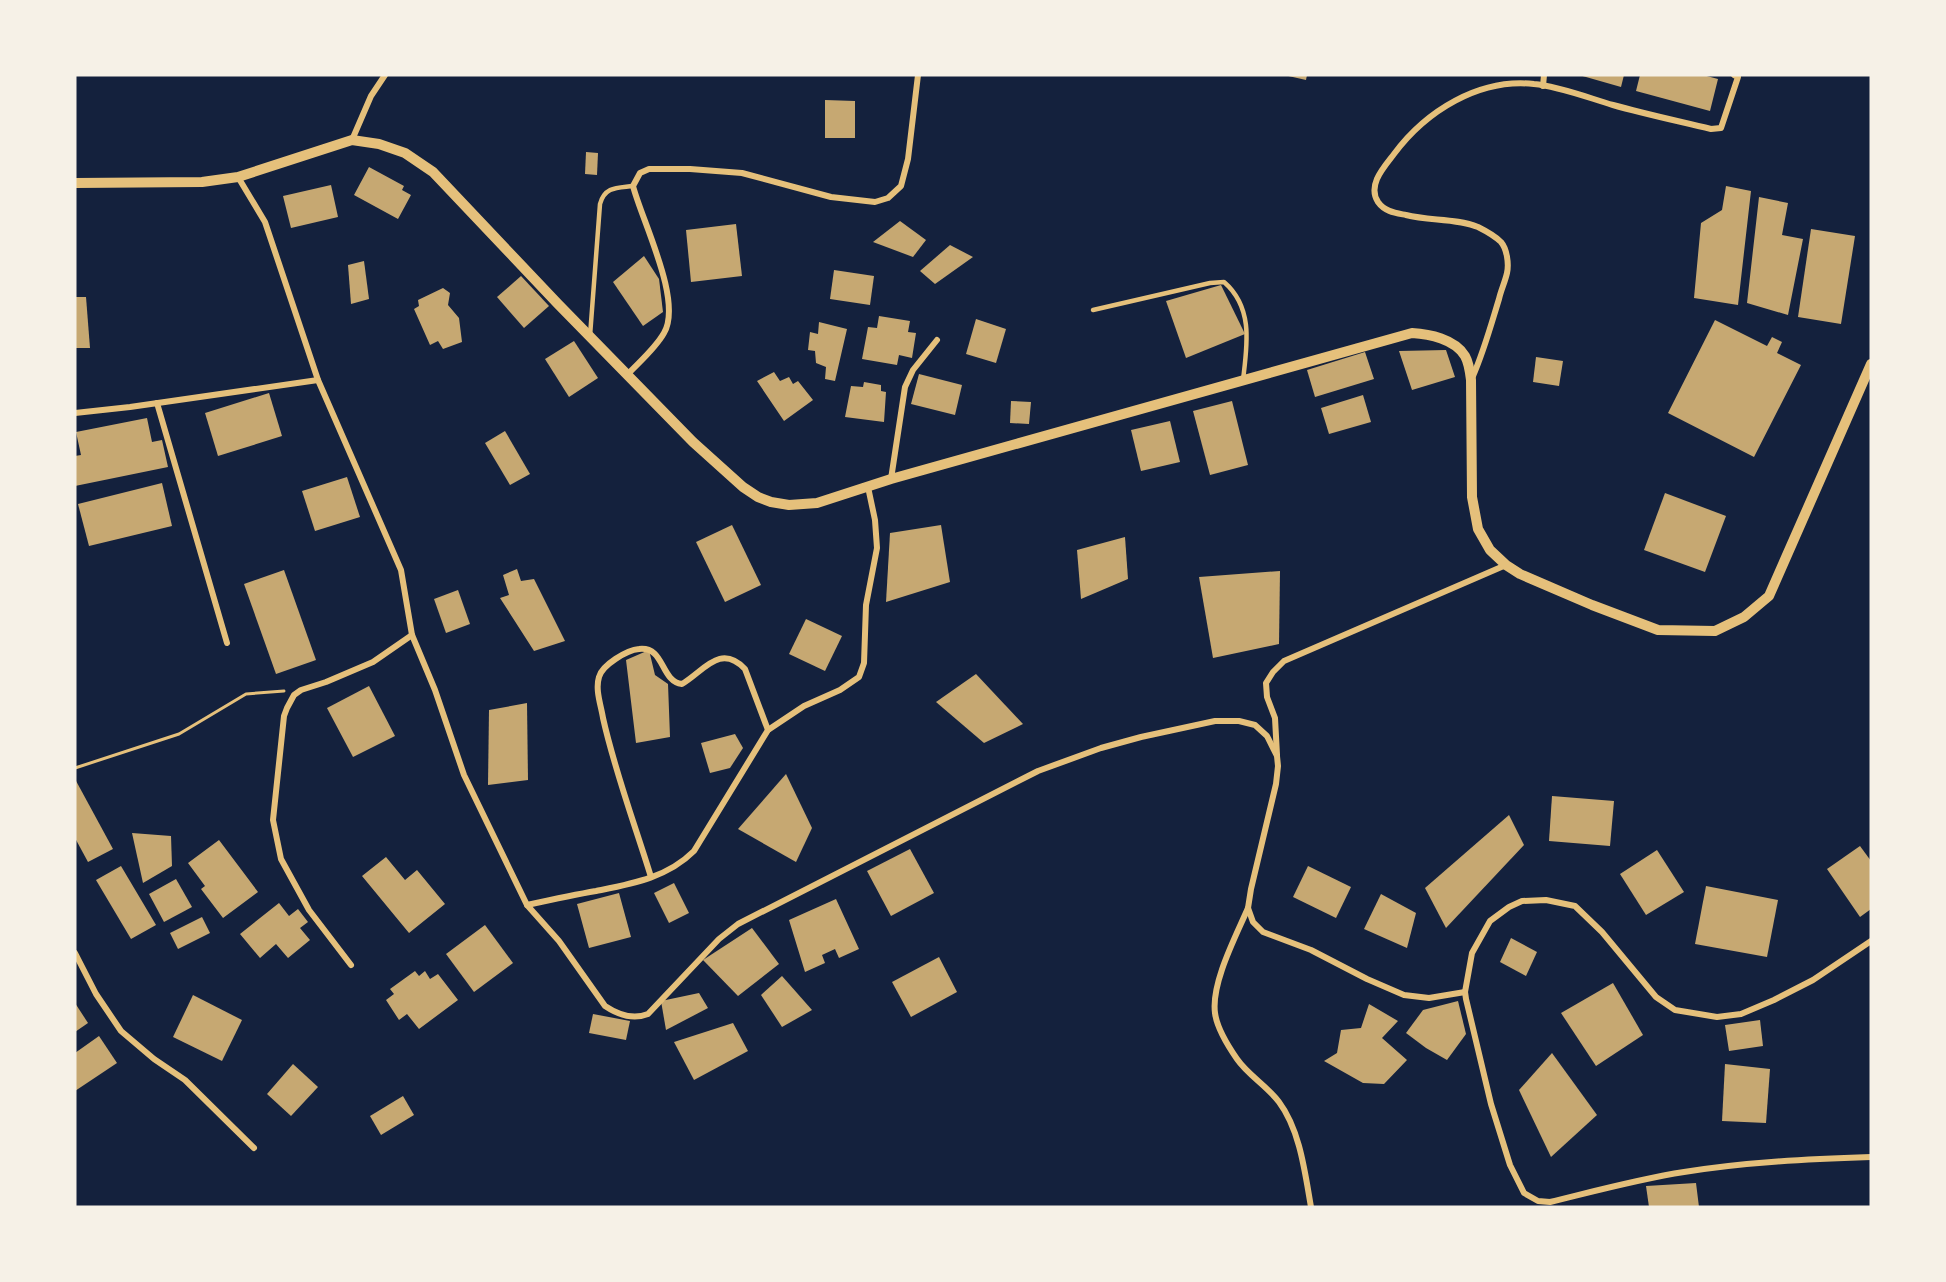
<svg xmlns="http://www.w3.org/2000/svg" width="1946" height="1282" font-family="Cabin,sans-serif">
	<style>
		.building { fill: #c6a872 }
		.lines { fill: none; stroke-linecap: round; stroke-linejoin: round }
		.path { stroke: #e5c07b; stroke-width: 3 }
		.service { stroke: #e5c07b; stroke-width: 4.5 }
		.minor { stroke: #e5c07b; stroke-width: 6 }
		.tertiary { stroke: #e5c07b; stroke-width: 10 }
	</style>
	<rect width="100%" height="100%" fill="#14213d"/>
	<g class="building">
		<polygon points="1284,75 1307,75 1306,80"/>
		<polygon points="1579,75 1624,75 1621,87"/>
		<polygon points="1640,75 1703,75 1718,79 1710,111 1636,91"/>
		<polygon points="825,100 855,101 855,138 825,138"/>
		<polygon points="586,152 598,153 597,175 585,174"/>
		<polygon points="369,167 404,186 402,190 411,195 398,219 354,195"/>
		<polygon points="331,185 338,217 291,228 283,196"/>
		<polygon points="1726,186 1751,191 1738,305 1694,298 1701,223 1722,210"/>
		<polygon points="1759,197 1788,203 1782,235 1803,239 1788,315 1747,303"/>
		<polygon points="900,221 926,240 913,257 873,242"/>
		<polygon points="736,224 742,276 691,282 686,230"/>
		<polygon points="1811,229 1855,236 1841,324 1798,317"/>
		<polygon points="950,245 973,257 935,284 920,271"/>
		<polygon points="644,256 659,279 663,312 643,326 613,282"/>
		<polygon points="364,261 369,299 351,304 348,265"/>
		<polygon points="834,270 874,276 870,305 830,299"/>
		<polygon points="521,276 549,306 524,328 497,297"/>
		<polygon points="1221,285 1245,334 1186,358 1166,301"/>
		<polygon points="443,288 450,293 448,305 459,318 462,342 443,349 438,341 430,345 414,309 419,306 418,300"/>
		<polygon points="75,297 86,297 90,348 75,348"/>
		<polygon points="879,316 910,321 908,332 916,333 912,358 899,355 897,365 862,359 868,327 877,328"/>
		<polygon points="976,319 1006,329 996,363 966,354"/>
		<polygon points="1715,320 1767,346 1772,337 1782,342 1777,353 1801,365 1754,457 1668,413"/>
		<polygon points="819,322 847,329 835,381 825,379 826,367 816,363 815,351 808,350 810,332 818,334"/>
		<polygon points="574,341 598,378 569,397 545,359"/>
		<polygon points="1446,350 1455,377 1412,390 1399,351"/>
		<polygon points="1365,352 1374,379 1315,397 1307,370"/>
		<polygon points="1536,357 1563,361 1559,386 1533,382"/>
		<polygon points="774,372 780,381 789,377 793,384 798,381 813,400 784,421 757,381"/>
		<polygon points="919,374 962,385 955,415 911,404"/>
		<polygon points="864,382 881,385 881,391 886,392 884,422 845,417 851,386 863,387"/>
		<polygon points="269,393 282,436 218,456 205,413"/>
		<polygon points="1363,395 1371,422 1329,434 1321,408"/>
		<polygon points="1011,401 1031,402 1029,424 1010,423"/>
		<polygon points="1232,401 1248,465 1210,475 1193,411"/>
		<polygon points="147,418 152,442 162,440 168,467 75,486 75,456 81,455 76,432"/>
		<polygon points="1170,421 1180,462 1141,471 1131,430"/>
		<polygon points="505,431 530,474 510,485 485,443"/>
		<polygon points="347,477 360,517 315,531 302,491"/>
		<polygon points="162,483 172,526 89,546 78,504"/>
		<polygon points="1665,493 1726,516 1705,572 1644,550"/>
		<polygon points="732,525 761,585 725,602 696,542"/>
		<polygon points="941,525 950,582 886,602 890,533"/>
		<polygon points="1125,537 1128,579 1081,599 1077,550"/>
		<polygon points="517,569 521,581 534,579 565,641 534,651 500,598 509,595 503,575"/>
		<polygon points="284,570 316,660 276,674 244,584"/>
		<polygon points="1280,571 1279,644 1213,658 1199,577"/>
		<polygon points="458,590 470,624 446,633 434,599"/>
		<polygon points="806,619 842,636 825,671 789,654"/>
		<polygon points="649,650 655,675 668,684 670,737 636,743 626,660"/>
		<polygon points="976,674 1023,724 984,743 936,702"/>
		<polygon points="369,686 395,736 353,757 327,708"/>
		<polygon points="527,703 528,780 488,785 489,710"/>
		<polygon points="735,734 743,748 730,768 710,773 701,743"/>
		<polygon points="786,774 812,828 796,862 738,829"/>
		<polygon points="75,779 113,849 88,862 75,838"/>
		<polygon points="1552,796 1614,801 1610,846 1549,841"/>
		<polygon points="1509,815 1524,845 1446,928 1425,888"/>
		<polygon points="132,833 171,836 172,866 143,883"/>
		<polygon points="219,840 258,892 223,918 201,889 205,886 188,863"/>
		<polygon points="1860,846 1871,861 1871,909 1860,917 1827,869"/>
		<polygon points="910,849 934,893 891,916 867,871"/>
		<polygon points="1657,850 1684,892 1646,915 1620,874"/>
		<polygon points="386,857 405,880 417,870 445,904 409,933 362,876"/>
		<polygon points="121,866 156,925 131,939 96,880"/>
		<polygon points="1308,866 1351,887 1336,918 1293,897"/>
		<polygon points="176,879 192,907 164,922 149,894"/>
		<polygon points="674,883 689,913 669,923 654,893"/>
		<polygon points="1706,886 1778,900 1767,957 1695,944"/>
		<polygon points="619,893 631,937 589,948 577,904"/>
		<polygon points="1381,894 1416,913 1407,948 1364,929"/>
		<polygon points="836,899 859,949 839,958 835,949 822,955 825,963 805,972 789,920"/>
		<polygon points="279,903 289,916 298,909 308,922 300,928 310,940 288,958 276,944 260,958 240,934"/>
		<polygon points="202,917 210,933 178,949 170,933"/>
		<polygon points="485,925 513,963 474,992 446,954"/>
		<polygon points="752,928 779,964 738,996 703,960"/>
		<polygon points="1511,938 1537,952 1526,976 1500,962"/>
		<polygon points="939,957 957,992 911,1017 892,982"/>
		<polygon points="415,971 419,976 425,971 430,979 438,974 458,1000 419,1029 407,1014 399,1020 386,1000 394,994 390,989"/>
		<polygon points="782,976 812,1010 782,1027 761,995"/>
		<polygon points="1613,983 1643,1035 1596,1066 1561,1013"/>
		<polygon points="699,993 708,1008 666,1030 661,1001"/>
		<polygon points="193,995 242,1020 222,1061 173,1037"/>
		<polygon points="1458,1001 1466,1034 1447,1060 1426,1048 1406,1033 1423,1010"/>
		<polygon points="75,1003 88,1023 75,1032"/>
		<polygon points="1369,1004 1398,1021 1382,1038 1407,1060 1384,1084 1363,1083 1324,1061 1337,1053 1341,1030 1361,1028"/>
		<polygon points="593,1014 630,1021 626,1040 589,1033"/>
		<polygon points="1760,1020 1763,1046 1729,1051 1725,1025"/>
		<polygon points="733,1023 748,1051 694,1080 674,1042"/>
		<polygon points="99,1036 117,1063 75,1091 75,1053"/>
		<polygon points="1552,1053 1597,1115 1551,1157 1519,1090"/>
		<polygon points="293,1064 318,1087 291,1116 267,1094"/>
		<polygon points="1725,1064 1770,1069 1766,1123 1722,1121"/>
		<polygon points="403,1096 414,1115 381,1135 370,1116"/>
		<polygon points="1696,1183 1699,1207 1649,1207 1646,1186"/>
	</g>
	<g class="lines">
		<polyline class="path" points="75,768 179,734 246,694 284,691"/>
		<g class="service">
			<path d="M 1093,310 L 1210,283 L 1224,282 C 1254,308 1247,346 1243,380"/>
			<path d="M 590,336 L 600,204 C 605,186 618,188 633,186"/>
		</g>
		<g class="minor">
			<polyline points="1543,86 1544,75"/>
			<polyline points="352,140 371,96 385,75"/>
			<path d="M 238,177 L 265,222 L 318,380 L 401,570 L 412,635 L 435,690 L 464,775 L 527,905 L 559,941 L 605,1006 C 617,1014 633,1020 648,1014 L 719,939 L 738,924 L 1038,771 L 1101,748 L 1141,737 L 1215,721 L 1239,721 L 1255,725 L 1267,736 L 1277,756 L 1278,766 L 1276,784 L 1251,889 L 1248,908 L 1253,922 L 1263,932 L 1311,950 L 1367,979 L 1404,995 L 1429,998 L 1465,992"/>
			<path d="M 627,375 C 639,362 655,349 664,333 C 683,301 642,221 633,186 L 640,173 L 649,169 L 690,169 L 742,173 L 831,197 L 875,202 L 888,198 L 901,186 L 908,159 L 918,75"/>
			<path d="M 1473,376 C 1484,351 1491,325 1499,299 C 1501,290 1505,282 1507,273 C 1509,264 1507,249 1501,242 C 1495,236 1486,231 1478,227 C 1456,218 1429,221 1406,215 C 1396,213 1385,212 1378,202 C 1367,185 1384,167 1394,154 C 1426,111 1479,78 1534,84 C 1558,86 1589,98 1613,105 C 1645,114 1678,121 1711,129 L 1721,128 L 1738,77 L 1734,75"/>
			<polyline points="157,403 227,643"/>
			<polyline points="75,413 130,407 318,380"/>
			<polyline points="891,479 905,387 913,370 937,340"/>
			<polyline points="1277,755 1275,718 1267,697 1266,683 1273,672 1284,661 1506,565"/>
			<path d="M 651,877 C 635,825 615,772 603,718 C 601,705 595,690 599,677 C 602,665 627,650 639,649 C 665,646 660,681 682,684 C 704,671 720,643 745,669 L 768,730"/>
			<path d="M 527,905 C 550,900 573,895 596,891 C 631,884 667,878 694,851 L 768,730 L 804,706 L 840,690 L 859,677 L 864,663 L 866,605 L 877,548 L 875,520 L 868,487"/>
			<path d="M 1248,908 C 1236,936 1211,983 1215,1013 C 1217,1029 1228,1046 1237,1059 C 1248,1075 1267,1086 1279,1102 C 1300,1130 1305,1173 1311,1207"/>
			<path d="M 1871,941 L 1813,980 L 1774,1000 L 1741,1014 L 1717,1017 L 1675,1010 L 1656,997 L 1602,932 L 1575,906 L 1546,900 L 1522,901 L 1509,907 L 1490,921 L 1472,953 L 1465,992 L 1466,999 L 1491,1104 L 1510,1165 L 1524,1193 L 1538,1201 L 1550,1202 C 1595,1191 1639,1179 1684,1172 C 1746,1162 1809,1159 1871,1157"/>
			<polyline points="75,953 96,994 121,1031 154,1059 185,1080 254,1148"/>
			<polyline points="351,965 309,910 281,859 273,820 284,716 287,708 294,695 301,690 326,682 373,662 412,635"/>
		</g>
		<path class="tertiary" d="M 75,183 L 202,182 L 238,177 L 352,140 L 379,144 L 405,153 L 433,172 L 558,304 L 693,442 L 743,487 L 758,497 L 771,502 L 789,505 L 817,503 L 891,479 L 1412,333 C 1429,334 1455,339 1465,356 C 1469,363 1470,372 1471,380 L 1472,497 L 1478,529 L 1490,550 L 1506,565 L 1520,574 L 1592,605 L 1658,630 L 1715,631 L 1744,617 L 1769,596 L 1871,364"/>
	</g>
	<rect width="1946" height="1282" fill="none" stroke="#f6f1e7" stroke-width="153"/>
</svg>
